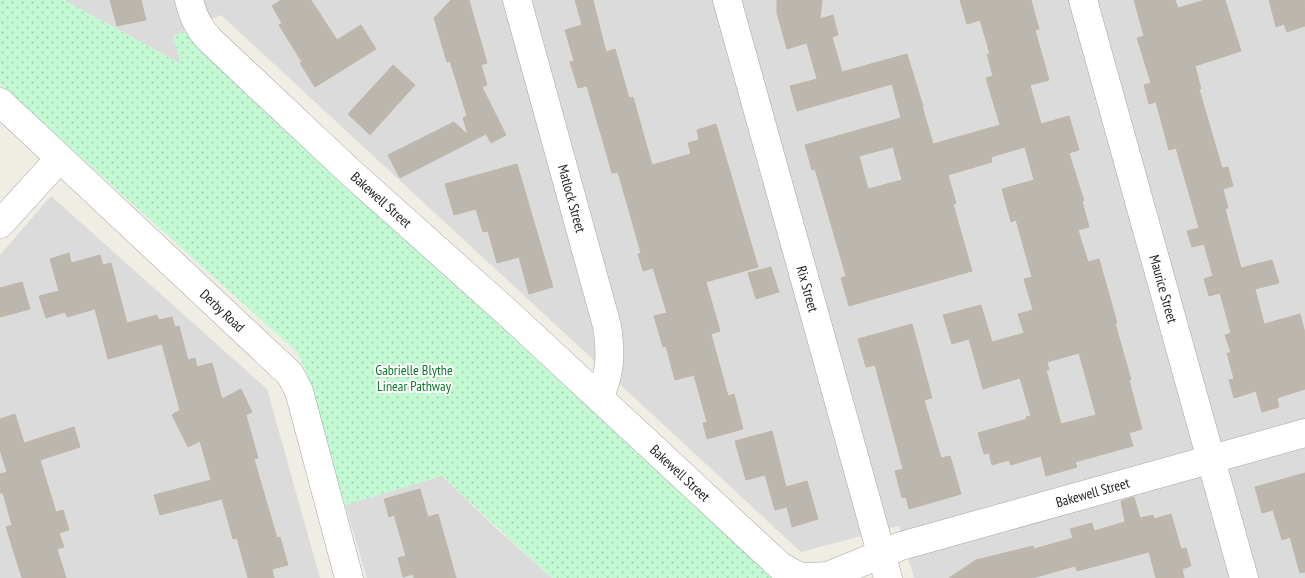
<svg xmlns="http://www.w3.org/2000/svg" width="1305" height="578" font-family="'PT Sans Narrow',sans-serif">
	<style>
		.residential { fill: #dcdbdb }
		.park { fill: url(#park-dots) }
		.building { fill: #bbb6ae; stroke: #c0b7a7; fill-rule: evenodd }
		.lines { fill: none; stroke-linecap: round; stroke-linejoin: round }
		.minor-casing { stroke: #a5a5a5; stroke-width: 29 }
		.minor { stroke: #fff; stroke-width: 28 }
		.labels { text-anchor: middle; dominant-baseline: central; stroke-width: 4; stroke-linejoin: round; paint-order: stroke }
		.street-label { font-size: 14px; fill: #1e1e1e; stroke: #fff }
		.park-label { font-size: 14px; fill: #0f792e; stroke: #fff }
	</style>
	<defs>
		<pattern id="park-dots" width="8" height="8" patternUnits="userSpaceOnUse" patternTransform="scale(1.25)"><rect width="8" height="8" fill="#c2f8d2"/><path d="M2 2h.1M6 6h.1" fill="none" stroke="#a6d4b4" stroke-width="1.8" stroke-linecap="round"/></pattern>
	</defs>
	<rect width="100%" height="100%" fill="#efede4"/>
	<g class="residential">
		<polygon points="64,0 1305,0 1305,578 914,578 899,526 801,552 221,15 173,36 181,64"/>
		<polygon points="51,196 267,389 320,578 0,578 0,255"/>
		<polygon points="442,476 497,529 552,578 367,578 345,505"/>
	</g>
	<polygon class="park" points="0,0 64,0 181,64 173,36 186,31 495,315 776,578 552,578 442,476 345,505 306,371 297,352 0,84"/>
	<g class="building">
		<polygon points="110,0 141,0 146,20 117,26"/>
		<polygon points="281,0 311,0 337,40 361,25 376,49 315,87 300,63 302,62 279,25 282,23 272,6"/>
		<polygon points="451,0 469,0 487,63 481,65 487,85 482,87 506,135 491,143 486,134 400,178 388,155 454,122 468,135 463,118 467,116 450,61 447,62 434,18"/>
		<polygon points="575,0 593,0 606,52 615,49 629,98 633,97 652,165 691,154 688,143 699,140 697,130 716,124 758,267 706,282 720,331 711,334 728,396 734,394 743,429 707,439 703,423 707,422 694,375 675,380 666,346 663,347 654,316 667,313 653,268 643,271 638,254 641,253 618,172 612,173 587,86 578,88 570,62 574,61 565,30 582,25"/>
		<path d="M 777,0 L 822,0 L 820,19 L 833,15 L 838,35 L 832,37 L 842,72 L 907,54 L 923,106 L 922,106 L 933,144 L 1000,125 L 986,78 L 993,76 L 987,54 L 990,54 L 980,20 L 967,24 L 960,0 L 1031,0 L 1039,29 L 1035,30 L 1049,80 L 1030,85 L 1041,124 L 1069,116 L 1079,150 L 1069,153 L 1084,201 L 1082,201 L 1089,227 L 1078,230 L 1088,262 L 1099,259 L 1117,323 L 1115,323 L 1131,380 L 1129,380 L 1142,429 L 1129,433 L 1133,446 L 1075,462 L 1077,467 L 1046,476 L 1041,456 L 1011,465 L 1009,460 L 992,465 L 989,453 L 984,454 L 978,433 L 1027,419 L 1026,417 L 1031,416 L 1020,378 L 983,389 L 969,339 L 952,344 L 943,315 L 981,305 L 992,342 L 1024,333 L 1018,314 L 1033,310 L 1024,279 L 1032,277 L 1016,220 L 1011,222 L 1002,189 L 1034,180 L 1025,147 L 991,157 L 992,162 L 948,175 L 956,203 L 953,204 L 972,271 L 849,306 L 841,278 L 846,276 L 815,169 L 812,170 L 805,145 L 901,118 L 892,84 L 797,111 L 790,86 L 817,79 L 807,43 L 787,49 L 777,13 ZM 893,147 L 902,180 L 868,189 L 859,156 ZM 1079,353 L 1096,415 L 1061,424 L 1046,370 L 1049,370 L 1047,362 Z"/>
		<polygon points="1134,0 1175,0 1178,8 1205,0 1225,0 1241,51 1195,66 1201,89 1199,89 1222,168 1228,167 1233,186 1223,189 1228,208 1225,209 1241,268 1272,260 1279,283 1255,289 1264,324 1300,314 1305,333 1305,389 1277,398 1279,407 1262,412 1256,391 1234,398 1229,380 1234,379 1227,353 1231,353 1225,335 1231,333 1220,293 1209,296 1204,279 1213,276 1204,244 1192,247 1187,231 1199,228 1176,148 1169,150 1156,102 1149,104 1144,85 1151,83 1137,38 1144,36"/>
		<polygon points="1269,0 1305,0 1305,26 1287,32 1284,24 1276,27"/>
		<polygon points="393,65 415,85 370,135 348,114"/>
		<polygon points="517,164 553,287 529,294 519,257 497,263 488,231 483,232 476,209 454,215 445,184"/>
		<polygon points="69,253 71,263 100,255 103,265 111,263 127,323 157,315 159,320 172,317 175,327 179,326 188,360 195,358 197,367 212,363 222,399 241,389 252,412 246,415 258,458 254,459 277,538 280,537 288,565 272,569 274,578 248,578 237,538 233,539 222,499 160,515 154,495 211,480 200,441 188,447 172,415 180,410 162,344 108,359 95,309 67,317 65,312 46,318 39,296 59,291 50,259"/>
		<polygon points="771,267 779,292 756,299 748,273"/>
		<polygon points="22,282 30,309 0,317 0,288"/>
		<polygon points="912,324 932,398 924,400 941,458 950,456 961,494 909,509 906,497 902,498 895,471 903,469 875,365 866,367 858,339"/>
		<polygon points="15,414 24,443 74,427 80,447 40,460 56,512 63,510 69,530 59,533 64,547 57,549 66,578 22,578 6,527 12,525 3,493 0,493 0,474 7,472 0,450 0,419"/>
		<polygon points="772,431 786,487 807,481 818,519 792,527 787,507 775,510 765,475 746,480 735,441"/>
		<polygon points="1305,473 1305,572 1300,573 1290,537 1282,540 1273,510 1262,513 1255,487"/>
		<polygon points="420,489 428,517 438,514 456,578 414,578 413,574 403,577 398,558 406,556 394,515 389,517 384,499"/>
		<polygon points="1134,497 1140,518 1153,515 1154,519 1171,514 1181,549 1186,548 1191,566 1182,569 1184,578 1156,578 1149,552 1077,571 1075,566 1033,578 949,578 976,560 1033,546 1034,549 1073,538 1070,529 1092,523 1094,531 1125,522 1121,501"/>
	</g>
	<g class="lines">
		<defs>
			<g id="minor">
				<path id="s1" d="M 189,0 C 193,17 199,30 212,42 L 348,170 L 509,314 L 780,566 L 798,576 L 808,577 L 828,576 L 901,546 L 1305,433"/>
				<path id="s2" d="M 517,0 L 607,326 C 611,352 611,374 599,397"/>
				<path id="s3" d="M 727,0 L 888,578"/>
				<path id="s4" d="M 1083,0 L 1244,578"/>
				<path id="s5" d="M 0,102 L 290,374 L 299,391 L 349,578"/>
				<polyline points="0,224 60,158"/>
			</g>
		</defs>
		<use href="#minor" class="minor-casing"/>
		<use href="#minor" class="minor"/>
	</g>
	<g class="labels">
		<g class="street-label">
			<text stroke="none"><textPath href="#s2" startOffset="206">Matlock Street</textPath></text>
			<text stroke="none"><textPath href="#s1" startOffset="280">Bakewell Street</textPath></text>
			<text stroke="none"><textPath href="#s3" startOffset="300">Rix Street</textPath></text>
			<text stroke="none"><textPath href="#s4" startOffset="300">Maurice Street</textPath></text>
			<text stroke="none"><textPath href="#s5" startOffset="305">Derby Road</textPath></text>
			<text stroke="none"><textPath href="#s1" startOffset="685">Bakewell Street</textPath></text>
			<text stroke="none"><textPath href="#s1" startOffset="1150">Bakewell Street</textPath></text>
		</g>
		<g class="park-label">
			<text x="414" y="370">Gabrielle Blythe<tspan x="414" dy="16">Linear Pathway</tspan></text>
		</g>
	</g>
</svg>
